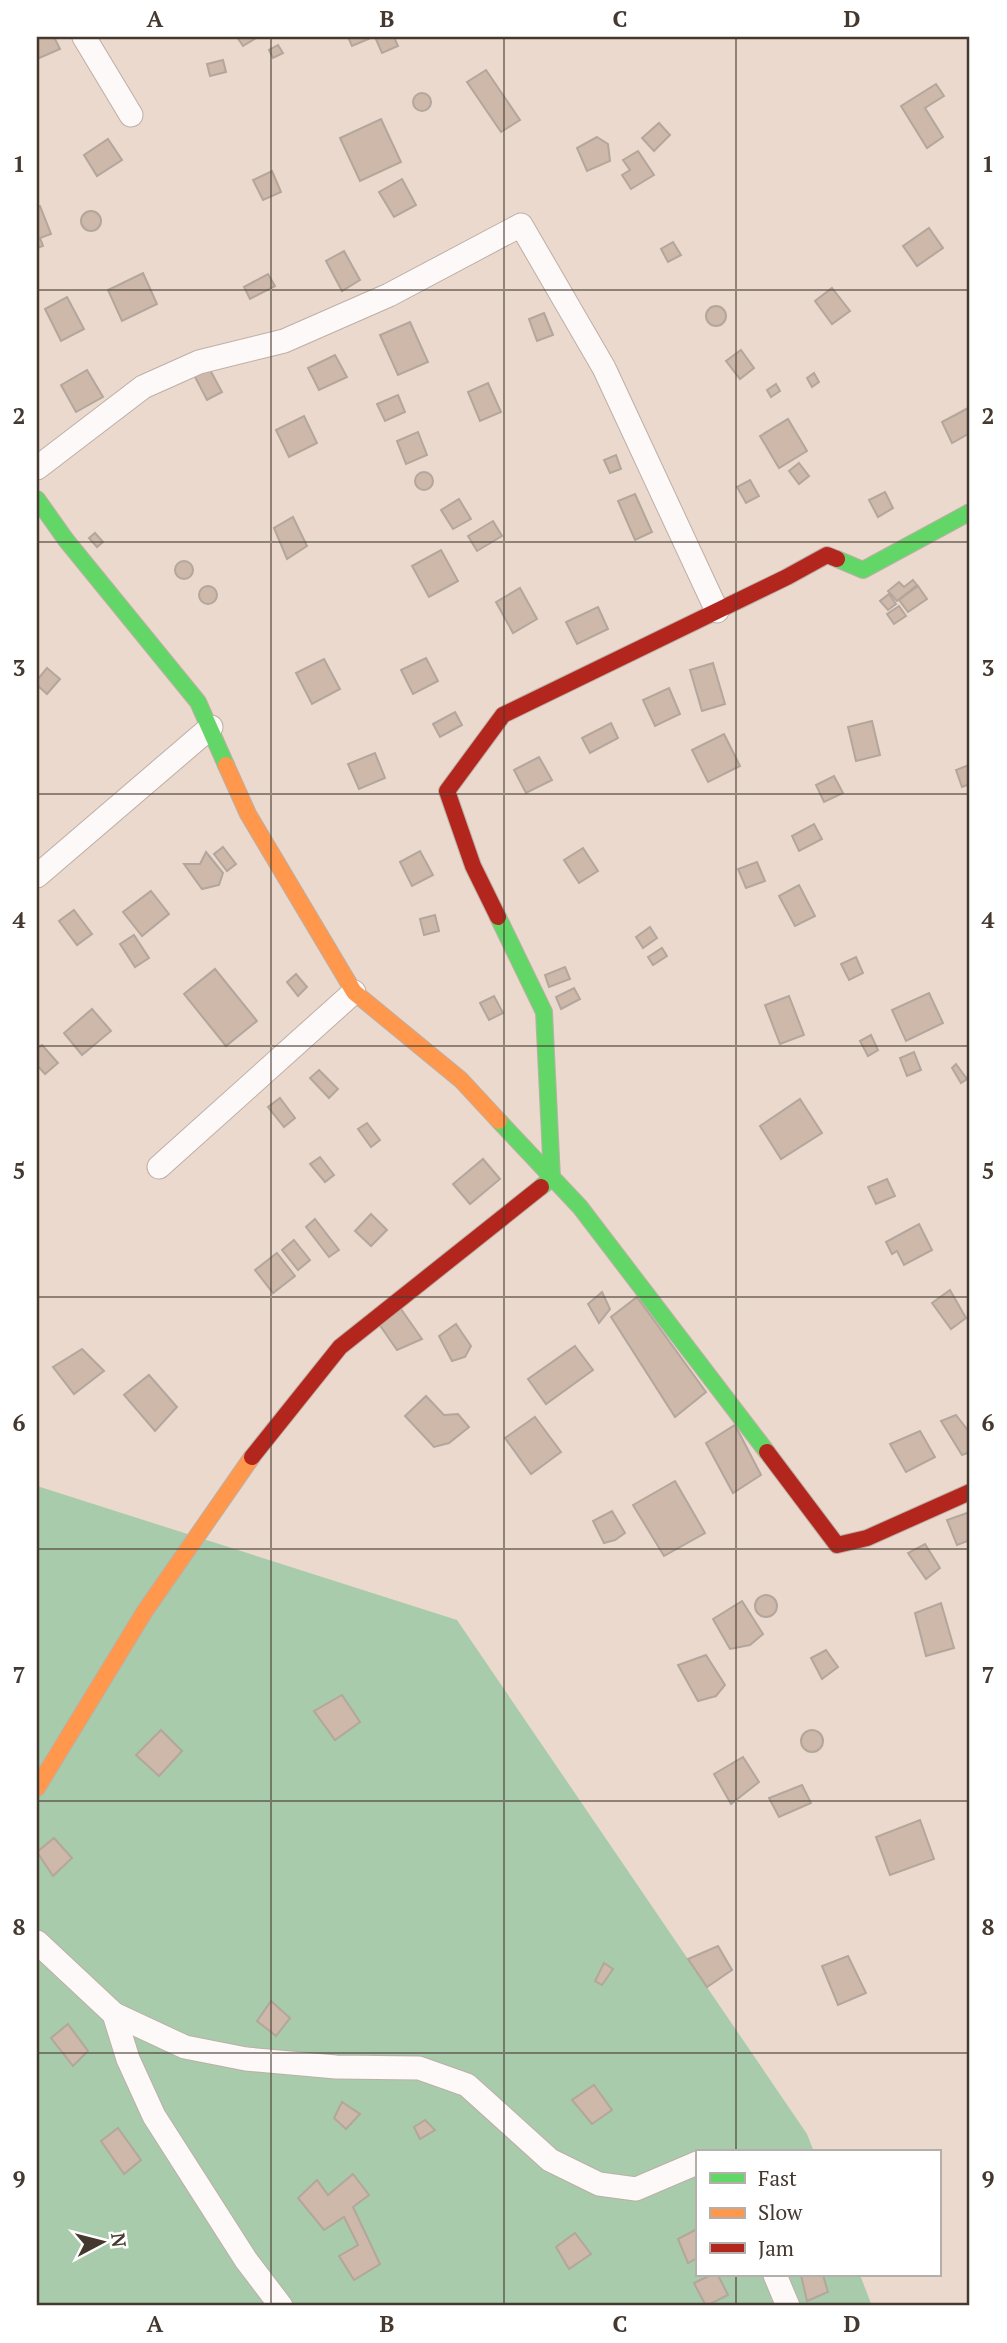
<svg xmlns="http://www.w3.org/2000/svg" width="1007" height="2343" font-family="'PT Serif',serif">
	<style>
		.forest { fill: #a8cbab }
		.building { fill: #cdb8a9; stroke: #b3a69d; stroke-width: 2 }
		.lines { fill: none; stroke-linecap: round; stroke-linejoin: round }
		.street-casing { stroke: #bdafa6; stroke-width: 25 }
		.fast-casing { stroke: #bdafa6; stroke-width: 18 }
		.slow-casing { stroke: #bdafa6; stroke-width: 18 }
		.jam-casing { stroke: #bdafa6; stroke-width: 18 }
		.street { stroke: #fcf9f8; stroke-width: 23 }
		.fast { stroke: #63d668; stroke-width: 16 }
		.slow { stroke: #ff974d; stroke-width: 16 }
		.jam { stroke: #b3261e; stroke-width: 16 }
		.grid { fill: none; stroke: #45382f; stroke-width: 2; stroke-opacity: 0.55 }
		.neatline { fill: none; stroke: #45382f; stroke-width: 2.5 }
		.grid-label { font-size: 23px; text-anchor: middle; font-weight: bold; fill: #45382f }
	</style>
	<rect width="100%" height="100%" fill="#ebd9cd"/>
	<polygon class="forest" points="37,1486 457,1620 807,2134 814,2152 697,2152 697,2275 860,2275 872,2306 37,2306"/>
	<g class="building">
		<polygon points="37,37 54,37 60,49 37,59"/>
		<polygon points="237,37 258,37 243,46"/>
		<polygon points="348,37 370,37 371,38 352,46"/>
		<polygon points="375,37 394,37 398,46 382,53"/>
		<polygon points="278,45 283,53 273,58 269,50"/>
		<polygon points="223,60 226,72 210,76 207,64"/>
		<polygon points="486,70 520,120 501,132 467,82"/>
		<polygon points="936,84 944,96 925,108 943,137 927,148 901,106"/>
		<circle cx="422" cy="102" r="9"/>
		<polygon points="381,119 401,162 360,181 340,138"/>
		<polygon points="659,123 670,135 654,151 642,138"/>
		<polygon points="597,137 608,144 610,161 587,171 577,148"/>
		<polygon points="108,139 122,160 97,176 84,155"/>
		<polygon points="638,151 654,175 631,189 622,175 630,170 623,160"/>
		<polygon points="272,171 281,192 263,200 253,180"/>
		<polygon points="402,179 416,205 394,217 379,192"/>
		<polygon points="40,206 51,234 40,238 43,246 37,248 37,207"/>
		<circle cx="91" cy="221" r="10"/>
		<polygon points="929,228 943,248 917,266 903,246"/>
		<polygon points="673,242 681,255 668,262 661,249"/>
		<polygon points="344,251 360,280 342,291 326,261"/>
		<polygon points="143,273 157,304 122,321 108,290"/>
		<polygon points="268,274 275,286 250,299 244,287"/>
		<polygon points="832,288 850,311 832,324 815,301"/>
		<polygon points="67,297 84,329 61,341 45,309"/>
		<circle cx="716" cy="316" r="10"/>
		<polygon points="544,313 553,335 537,341 529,319"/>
		<polygon points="410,322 428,362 398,375 380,335"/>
		<polygon points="741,350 754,368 740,379 726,361"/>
		<polygon points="335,355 347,377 319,390 308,368"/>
		<polygon points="209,368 222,392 207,400 194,375"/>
		<polygon points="87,370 103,397 76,412 61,385"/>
		<polygon points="814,373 819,382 812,387 807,378"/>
		<polygon points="488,383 501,412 480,421 468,392"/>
		<polygon points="776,384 780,391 771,397 767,390"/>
		<polygon points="398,395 405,412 385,421 377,404"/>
		<polygon points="970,407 970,433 952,443 942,422"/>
		<polygon points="304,416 317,443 289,457 276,430"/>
		<polygon points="788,419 807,451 779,468 760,436"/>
		<polygon points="418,432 427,455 406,464 397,441"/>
		<polygon points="616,455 621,469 610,473 604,460"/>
		<polygon points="799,463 809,476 799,484 789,471"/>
		<circle cx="424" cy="481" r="9"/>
		<polygon points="750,480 759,496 746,503 737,487"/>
		<polygon points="885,492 893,508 878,517 869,500"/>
		<polygon points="635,494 652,532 635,540 618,501"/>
		<polygon points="459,499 471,519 453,529 441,510"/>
		<polygon points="293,517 307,546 287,559 274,528"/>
		<polygon points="493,521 502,536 477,551 468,536"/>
		<polygon points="95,533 103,542 97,547 89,538"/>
		<polygon points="441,550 458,581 429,597 412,566"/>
		<circle cx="184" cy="570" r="9"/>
		<polygon points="913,580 917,585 897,601 888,591 899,582 904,587"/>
		<polygon points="918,586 927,599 908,612 899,600"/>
		<circle cx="208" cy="595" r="9"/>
		<polygon points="520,588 537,619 513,633 496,602"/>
		<polygon points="889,594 896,604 888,610 880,601"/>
		<polygon points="899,606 906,616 894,624 887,614"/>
		<polygon points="598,607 608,629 577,644 566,622"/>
		<polygon points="426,658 438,681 413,694 401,670"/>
		<polygon points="324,659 340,689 312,704 296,673"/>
		<polygon points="713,663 725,704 702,711 690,670"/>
		<polygon points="47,668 60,679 47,694 37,685 37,680"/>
		<polygon points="669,688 680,714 655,726 643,700"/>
		<polygon points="455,712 462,725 440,737 433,724"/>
		<polygon points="872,721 880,755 856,761 848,727"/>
		<polygon points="611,723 618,738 590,753 582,738"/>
		<polygon points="724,734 740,766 708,782 692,750"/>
		<polygon points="375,753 385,778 359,789 348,764"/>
		<polygon points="539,757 552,780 526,793 514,770"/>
		<polygon points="969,765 970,784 962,787 956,770"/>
		<polygon points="834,776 843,793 824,802 816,785"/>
		<polygon points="814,824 822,839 799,851 792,836"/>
		<polygon points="223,847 236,864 227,871 214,854"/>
		<polygon points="583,848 598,871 579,883 564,860"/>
		<polygon points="420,851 433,875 412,886 400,862"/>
		<polygon points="206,852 223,873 219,885 202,889 184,864 200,864"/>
		<polygon points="757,862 765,881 746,888 738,869"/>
		<polygon points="799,885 815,916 795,926 779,896"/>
		<polygon points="151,891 169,914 142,936 123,912"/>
		<polygon points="74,910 92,934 77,945 59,921"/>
		<polygon points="435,915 439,931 424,935 420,919"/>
		<polygon points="650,927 657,938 643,948 636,937"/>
		<polygon points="134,935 149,958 135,967 120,944"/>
		<polygon points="662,948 667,956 653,965 648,957"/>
		<polygon points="856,957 863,973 849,980 841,964"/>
		<polygon points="565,967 570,979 549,987 545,975"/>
		<polygon points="215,969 257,1021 226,1046 184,994"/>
		<polygon points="296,974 307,987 298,996 287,982"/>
		<polygon points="574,988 580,999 561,1009 556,997"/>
		<polygon points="929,993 943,1023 906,1041 892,1010"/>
		<polygon points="494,996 503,1013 489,1020 480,1003"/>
		<polygon points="789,996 804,1035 780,1044 765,1005"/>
		<polygon points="92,1009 111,1031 82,1055 64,1033"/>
		<polygon points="871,1035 878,1050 868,1056 860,1041"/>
		<polygon points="42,1045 58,1063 45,1074 37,1065 37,1049"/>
		<polygon points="914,1052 921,1070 907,1076 900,1058"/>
		<polygon points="956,1064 967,1079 961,1083 952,1068"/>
		<polygon points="319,1070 338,1089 329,1098 310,1078"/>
		<polygon points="280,1098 295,1118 284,1127 268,1107"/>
		<polygon points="800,1099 822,1133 781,1159 760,1126"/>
		<polygon points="367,1123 380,1140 371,1147 358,1129"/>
		<polygon points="320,1157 334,1175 325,1182 310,1164"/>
		<polygon points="483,1159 500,1179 470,1204 453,1184"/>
		<polygon points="887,1179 895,1196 876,1204 868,1187"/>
		<polygon points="371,1214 387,1230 371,1246 355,1231"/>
		<polygon points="315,1219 339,1250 329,1257 306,1227"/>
		<polygon points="919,1224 932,1250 904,1265 897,1251 892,1254 886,1242"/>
		<polygon points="294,1240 310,1260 298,1270 282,1250"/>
		<polygon points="277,1253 295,1276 273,1293 255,1270"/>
		<polygon points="950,1290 966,1318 951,1329 932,1303"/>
		<polygon points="602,1292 610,1309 599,1323 588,1304"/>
		<polygon points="637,1297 706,1392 675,1417 611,1317"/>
		<polygon points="401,1309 422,1339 397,1350 379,1324"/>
		<polygon points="456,1324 471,1346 465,1357 452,1361 439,1336"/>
		<polygon points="575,1346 593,1370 546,1404 528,1379"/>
		<polygon points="82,1349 104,1371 74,1394 53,1367"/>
		<polygon points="149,1375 177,1407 155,1431 124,1395"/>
		<polygon points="426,1396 444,1415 458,1414 469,1427 449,1443 434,1447 405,1416"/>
		<polygon points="956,1415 970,1433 970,1452 962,1455 941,1421"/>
		<polygon points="535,1417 561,1452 531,1474 505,1438"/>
		<polygon points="735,1425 761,1475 733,1493 706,1443"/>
		<polygon points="920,1431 935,1457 906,1472 890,1444"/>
		<polygon points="675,1481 705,1533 664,1556 633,1505"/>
		<polygon points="612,1511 625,1533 615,1540 604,1543 593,1521"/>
		<polygon points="970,1512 970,1540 957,1545 947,1520"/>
		<polygon points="925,1544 940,1568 926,1579 908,1553"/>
		<circle cx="766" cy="1606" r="11"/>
		<polygon points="742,1601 763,1634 750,1645 730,1649 713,1619"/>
		<polygon points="941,1603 954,1648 926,1656 915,1613"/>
		<polygon points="826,1650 838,1667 822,1679 811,1658"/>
		<polygon points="706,1655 725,1685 716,1696 698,1701 678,1665"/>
		<polygon points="342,1695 360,1722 335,1740 314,1711"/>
		<polygon points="161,1730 182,1751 159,1776 136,1755"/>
		<circle cx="812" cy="1741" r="11"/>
		<polygon points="743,1757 759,1782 731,1804 714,1774"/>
		<polygon points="802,1785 811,1803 779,1817 769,1798"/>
		<polygon points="920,1820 934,1859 890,1875 876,1837"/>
		<polygon points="54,1838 72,1858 53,1876 37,1852"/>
		<polygon points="718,1946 732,1970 707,1987 688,1959"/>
		<polygon points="848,1956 866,1993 838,2005 822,1966"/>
		<polygon points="604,1963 613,1969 602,1985 595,1981"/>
		<polygon points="271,2001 290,2018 276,2036 257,2021"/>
		<polygon points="68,2024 88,2051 73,2066 51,2038"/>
		<polygon points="594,2085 612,2110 592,2124 572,2100"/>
		<polygon points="342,2102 360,2114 346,2129 334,2118"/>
		<polygon points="425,2120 435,2130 420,2139 414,2127"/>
		<polygon points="118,2128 141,2160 124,2174 101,2141"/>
		<polygon points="353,2174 369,2195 353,2207 380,2264 354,2280 339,2256 358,2245 344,2217 324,2230 298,2198 317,2180 328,2195"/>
		<polygon points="697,2229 697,2258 688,2263 678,2239"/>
		<polygon points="575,2233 591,2254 569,2269 556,2247"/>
		<polygon points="711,2275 718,2275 728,2295 706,2306 694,2283"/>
		<polygon points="801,2275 823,2275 828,2292 807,2301"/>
	</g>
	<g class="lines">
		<defs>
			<g id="street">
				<polyline points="84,37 131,115"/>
				<polyline points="37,468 143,387 199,362 284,341 389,295 521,225 604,368 717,611"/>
				<polyline points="37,876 211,727"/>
				<polyline points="159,1167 354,992"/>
				<polyline points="37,1942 114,2014 128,2059 154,2116 246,2260 281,2306"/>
				<polyline points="114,2014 185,2047 246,2059 336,2067 419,2068 467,2085 550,2160 599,2184 636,2189 697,2163"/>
				<polyline points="775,2275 788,2306"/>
			</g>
			<g id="fast">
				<polyline points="37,499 66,540 198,702 226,765"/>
				<polyline points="837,559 863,570 970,512"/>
				<polyline points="498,917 544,1012 552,1178 541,1187"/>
				<polyline points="499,1121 580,1207 767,1452"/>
			</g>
			<g id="slow">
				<polyline points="226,765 248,814 354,992 461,1080 499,1121"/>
				<polyline points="37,1788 145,1611 252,1457"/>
			</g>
			<g id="jam">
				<polyline points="498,917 473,866 447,791 503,715 787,577 827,555 837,559"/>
				<polyline points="767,1452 837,1545 867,1538 970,1492"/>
				<polyline points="252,1457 340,1347 541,1187"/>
			</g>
		</defs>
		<use href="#street" class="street-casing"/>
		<use href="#fast" class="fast-casing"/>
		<use href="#slow" class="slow-casing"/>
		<use href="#jam" class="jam-casing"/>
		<use href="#street" class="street"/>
		<use href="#fast" class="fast"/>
		<use href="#slow" class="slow"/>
		<use href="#jam" class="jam"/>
	</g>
	<path class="grid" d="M 271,37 L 271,2306M 504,37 L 504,2306M 736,37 L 736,2152M 37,290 L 970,290M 37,542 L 970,542M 37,794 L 970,794M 37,1046 L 970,1046M 37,1297 L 970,1297M 37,1549 L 970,1549M 37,1801 L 970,1801M 37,2053 L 970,2053M 736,2275 L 736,2306"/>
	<rect width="1007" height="2343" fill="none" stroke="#ffffff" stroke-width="77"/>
	<rect x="696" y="2150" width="245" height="126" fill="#ffffff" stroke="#b5afac" stroke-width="2"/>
	<rect x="710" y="2173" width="35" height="10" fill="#63d668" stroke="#b5afac" stroke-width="2"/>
	<text x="758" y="2186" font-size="21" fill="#45382f">Fast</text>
	<rect x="710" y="2208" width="35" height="10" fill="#ff974d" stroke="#b5afac" stroke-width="2"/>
	<text x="758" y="2220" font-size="21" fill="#45382f">Slow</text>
	<rect x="710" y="2243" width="35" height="10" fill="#b3261e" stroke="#b5afac" stroke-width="2"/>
	<text x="758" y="2256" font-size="21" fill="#45382f">Jam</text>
	<g transform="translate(102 2242) rotate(83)" stroke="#ffffff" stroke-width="5" paint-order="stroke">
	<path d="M0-5L12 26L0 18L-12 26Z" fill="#45382f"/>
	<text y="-10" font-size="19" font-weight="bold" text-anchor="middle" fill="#45382f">N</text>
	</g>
	<rect x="38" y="38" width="930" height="2266" class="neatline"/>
	<g class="grid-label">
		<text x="155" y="27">A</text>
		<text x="387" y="27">B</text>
		<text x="620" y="27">C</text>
		<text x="852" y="27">D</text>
		<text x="19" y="172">1</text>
		<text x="988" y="172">1</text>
		<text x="19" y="424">2</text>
		<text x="988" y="424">2</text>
		<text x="19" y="676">3</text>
		<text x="988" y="676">3</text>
		<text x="19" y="928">4</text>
		<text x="988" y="928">4</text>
		<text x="19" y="1179">5</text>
		<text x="988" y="1179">5</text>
		<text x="19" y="1431">6</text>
		<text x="988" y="1431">6</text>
		<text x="19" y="1683">7</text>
		<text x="988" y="1683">7</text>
		<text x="19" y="1935">8</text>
		<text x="988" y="1935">8</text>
		<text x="19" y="2187">9</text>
		<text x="988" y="2187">9</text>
		<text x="155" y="2332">A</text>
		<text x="387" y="2332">B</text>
		<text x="620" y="2332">C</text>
		<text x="852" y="2332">D</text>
	</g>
</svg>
